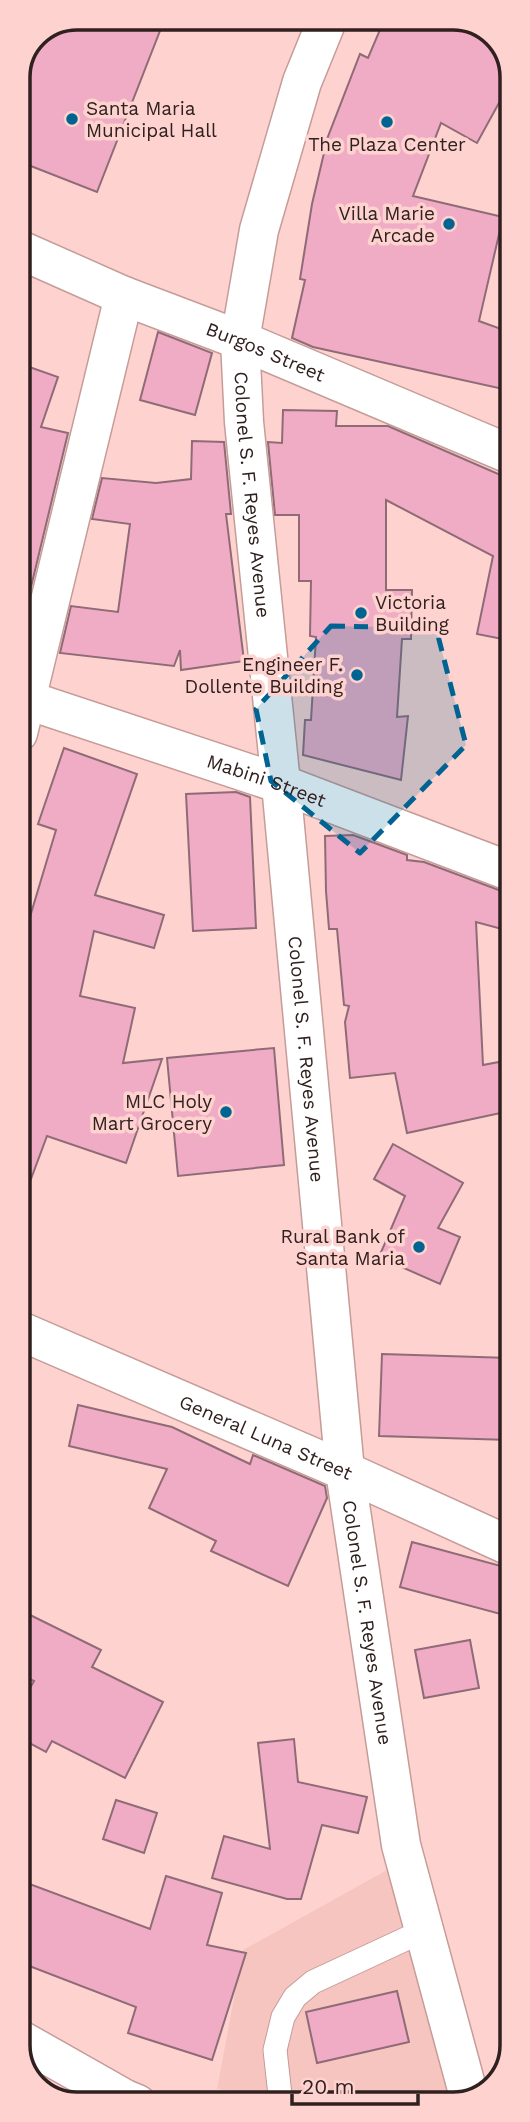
<svg xmlns="http://www.w3.org/2000/svg" width="530" height="2122" font-family="'Work Sans',sans-serif">
	<style>
		.built { fill: #f7c5c0 }
		.building { fill: #f0acc4; stroke: #8f6b77; stroke-width: 2 }
		.lines { fill: none; stroke-linecap: round; stroke-linejoin: round }
		.service-casing { stroke: #c59c98; stroke-width: 25 }
		.minor-casing { stroke: #c59c98; stroke-width: 41 }
		.secondary-casing { stroke: #c59c98; stroke-width: 41 }
		.service { stroke: #fff; stroke-width: 23 }
		.minor { stroke: #fff; stroke-width: 38 }
		.secondary { stroke: #fff; stroke-width: 38 }
		.marked { fill: #006392; fill-opacity: 0.2; stroke: #006392; stroke-width: 5; stroke-dasharray: 14 9; stroke-linejoin: round }
		.poi-dot { fill: #006392; stroke: #fed3cf; stroke-width: 2.5 }
		.labels { text-anchor: middle; dominant-baseline: central; stroke-width: 7; stroke-linejoin: round; paint-order: stroke }
		.poi-label { font-size: 19px; fill: #30201f; stroke: #fed3cf; text-anchor: end }
		.street-label { font-size: 19px; fill: #30201f; stroke: #fed3cf }
		.rim { fill: none; stroke: #30201f; stroke-width: 3.5 }
	</style>
	<rect width="100%" height="100%" fill="#fed3cf"/>
	<polygon class="built" points="387,1870 455,2103 315,2104 217,2089 243,1950"/>
	<g class="building">
		<polygon points="77,18 165,18 97,192 18,161 18,76 35,35"/>
		<polygon points="385,18 461,18 493,32 511,66 511,81 477,143 441,123 413,196 503,217 479,321 512,333 512,391 313,347 292,338 305,280 300,279 312,204 324,153 322,152 360,54 368,58"/>
		<polygon points="158,332 212,353 195,415 140,400"/>
		<polygon points="18,363 58,377 41,427 68,433 18,641"/>
		<polygon points="283,410 337,411 336,426 388,426 512,480 512,641 477,634 493,556 386,500 386,590 412,590 411,639 402,639 397,717 408,716 401,780 303,755 305,720 311,720 316,637 310,636 311,581 299,581 299,515 275,515 268,442 282,443"/>
		<polygon points="192,441 224,442 231,514 226,514 244,661 181,670 180,650 174,666 60,653 71,606 118,612 130,524 92,519 102,478 156,483 191,479"/>
		<polygon points="64,748 137,774 95,895 164,915 154,948 94,931 80,996 135,1008 123,1063 162,1059 126,1163 47,1136 22,1203 18,1202 18,957 56,830 38,824"/>
		<polygon points="236,792 250,797 256,928 193,931 186,794"/>
		<polygon points="353,835 407,855 407,860 424,862 504,892 512,893 502,929 476,922 483,1065 499,1062 510,1111 407,1133 395,1073 350,1078 345,1022 349,1006 344,1005 337,929 329,929 326,891 325,836"/>
		<polygon points="274,1048 284,1165 178,1176 167,1058"/>
		<polygon points="393,1144 463,1183 438,1228 460,1237 440,1284 379,1257 405,1196 374,1179"/>
		<polygon points="382,1354 512,1358 512,1440 379,1436"/>
		<polygon points="78,1405 172,1427 250,1464 253,1455 325,1486 327,1498 288,1586 211,1551 216,1541 149,1508 167,1469 69,1446"/>
		<polygon points="412,1542 512,1569 512,1617 400,1587"/>
		<polygon points="18,1609 101,1650 92,1667 163,1702 125,1778 52,1741 46,1752 18,1737 18,1710 34,1681 18,1674"/>
		<polygon points="470,1640 479,1688 424,1698 415,1650"/>
		<polygon points="294,1739 298,1782 367,1797 358,1833 322,1825 301,1899 287,1899 212,1878 224,1836 270,1849 258,1743"/>
		<polygon points="116,1800 157,1813 144,1853 103,1839"/>
		<polygon points="166,1876 222,1893 207,1945 246,1953 212,2060 128,2033 136,2007 19,1962 18,1907 27,1883 150,1929"/>
		<polygon points="397,1991 409,2042 317,2063 306,2012"/>
	</g>
	<g class="lines">
		<defs>
			<polyline id="service" points="281,2104 275,2050 283,2017 295,1997 313,1982 425,1930"/>
			<g id="minor">
				<path id="s1" d="M 18,249 L 124,296 L 240,340 L 512,455"/>
				<path id="s2" d="M 18,697 L 281,784 L 512,872"/>
				<polyline points="18,733 124,296"/>
				<path id="s3" d="M 18,1330 L 345,1471 L 512,1547"/>
				<polyline points="19,2039 125,2099 137,2104"/>
			</g>
			<g id="secondary">
				<path id="s4" d="M 328,18 L 302,82 L 259,230 L 240,340 L 244,422 L 281,784 L 345,1471 L 401,1845 L 470,2100"/>
			</g>
		</defs>
		<use href="#service" class="service-casing"/>
		<use href="#minor" class="minor-casing"/>
		<use href="#secondary" class="secondary-casing"/>
		<use href="#service" class="service"/>
		<use href="#minor" class="minor"/>
		<use href="#secondary" class="secondary"/>
	</g>
	<path class="marked" d="M 331,626 L 436,628 L 466,745 L 360,853 L 271,781 L 256,709 Z"/>
	<g class="poi-dot">
		<circle cx="72" cy="119" r="7"/>
		<circle cx="387" cy="122" r="7"/>
		<circle cx="449" cy="224" r="7"/>
		<circle cx="361" cy="613" r="7"/>
		<circle cx="357" cy="675" r="7"/>
		<circle cx="226" cy="1112" r="7"/>
		<circle cx="419" cy="1247" r="7"/>
	</g>
	<g class="labels">
		<g class="poi-label">
			<text x="86" y="108" text-anchor="start">Santa Maria<tspan x="86" dy="22">Municipal Hall</tspan></text>
			<text x="387" y="144" text-anchor="middle">The Plaza Center</text>
			<text x="435" y="213">Villa Marie<tspan x="435" dy="22">Arcade</tspan></text>
			<text x="375" y="602" text-anchor="start">Victoria<tspan x="375" dy="22">Building</tspan></text>
			<text x="343" y="664">Engineer F.<tspan x="343" dy="22">Dollente Building</tspan></text>
			<text x="212" y="1101">MLC Holy<tspan x="212" dy="22">Mart Grocery</tspan></text>
			<text x="405" y="1236">Rural Bank of<tspan x="405" dy="22">Santa Maria</tspan></text>
		</g>
		<g class="street-label">
			<text stroke="none"><textPath href="#s1" startOffset="268">Burgos Street</textPath></text>
			<text stroke="none"><textPath href="#s4" startOffset="490">Colonel S. F. Reyes Avenue</textPath></text>
			<text stroke="none"><textPath href="#s2" startOffset="262">Mabini Street</textPath></text>
			<text stroke="none"><textPath href="#s4" startOffset="1057">Colonel S. F. Reyes Avenue</textPath></text>
			<text stroke="none"><textPath href="#s3" startOffset="270">General Luna Street</textPath></text>
			<text stroke="none"><textPath href="#s4" startOffset="1624">Colonel S. F. Reyes Avenue</textPath></text>
		</g>
	</g>
	<path d="M0 0H530V2122H0ZM77 30H453A47 47 0 0 1 500 77V2045A47 47 0 0 1 453 2092H77A47 47 0 0 1 30 2045V77A47 47 0 0 1 77 30Z" fill="#fed3cf" fill-rule="evenodd"/>
	<path class="rim" d="M77 30H453A47 47 0 0 1 500 77V2045A47 47 0 0 1 453 2092H77A47 47 0 0 1 30 2045V77A47 47 0 0 1 77 30Z"/>
	<path d="M292 2094v10h126v-10" fill="none" stroke="#30201f" stroke-width="3.5"/>
	<text x="302" y="2094" font-size="21" fill="#30201f" stroke="#fed3cf" stroke-width="5" paint-order="stroke">20 m</text>
</svg>
